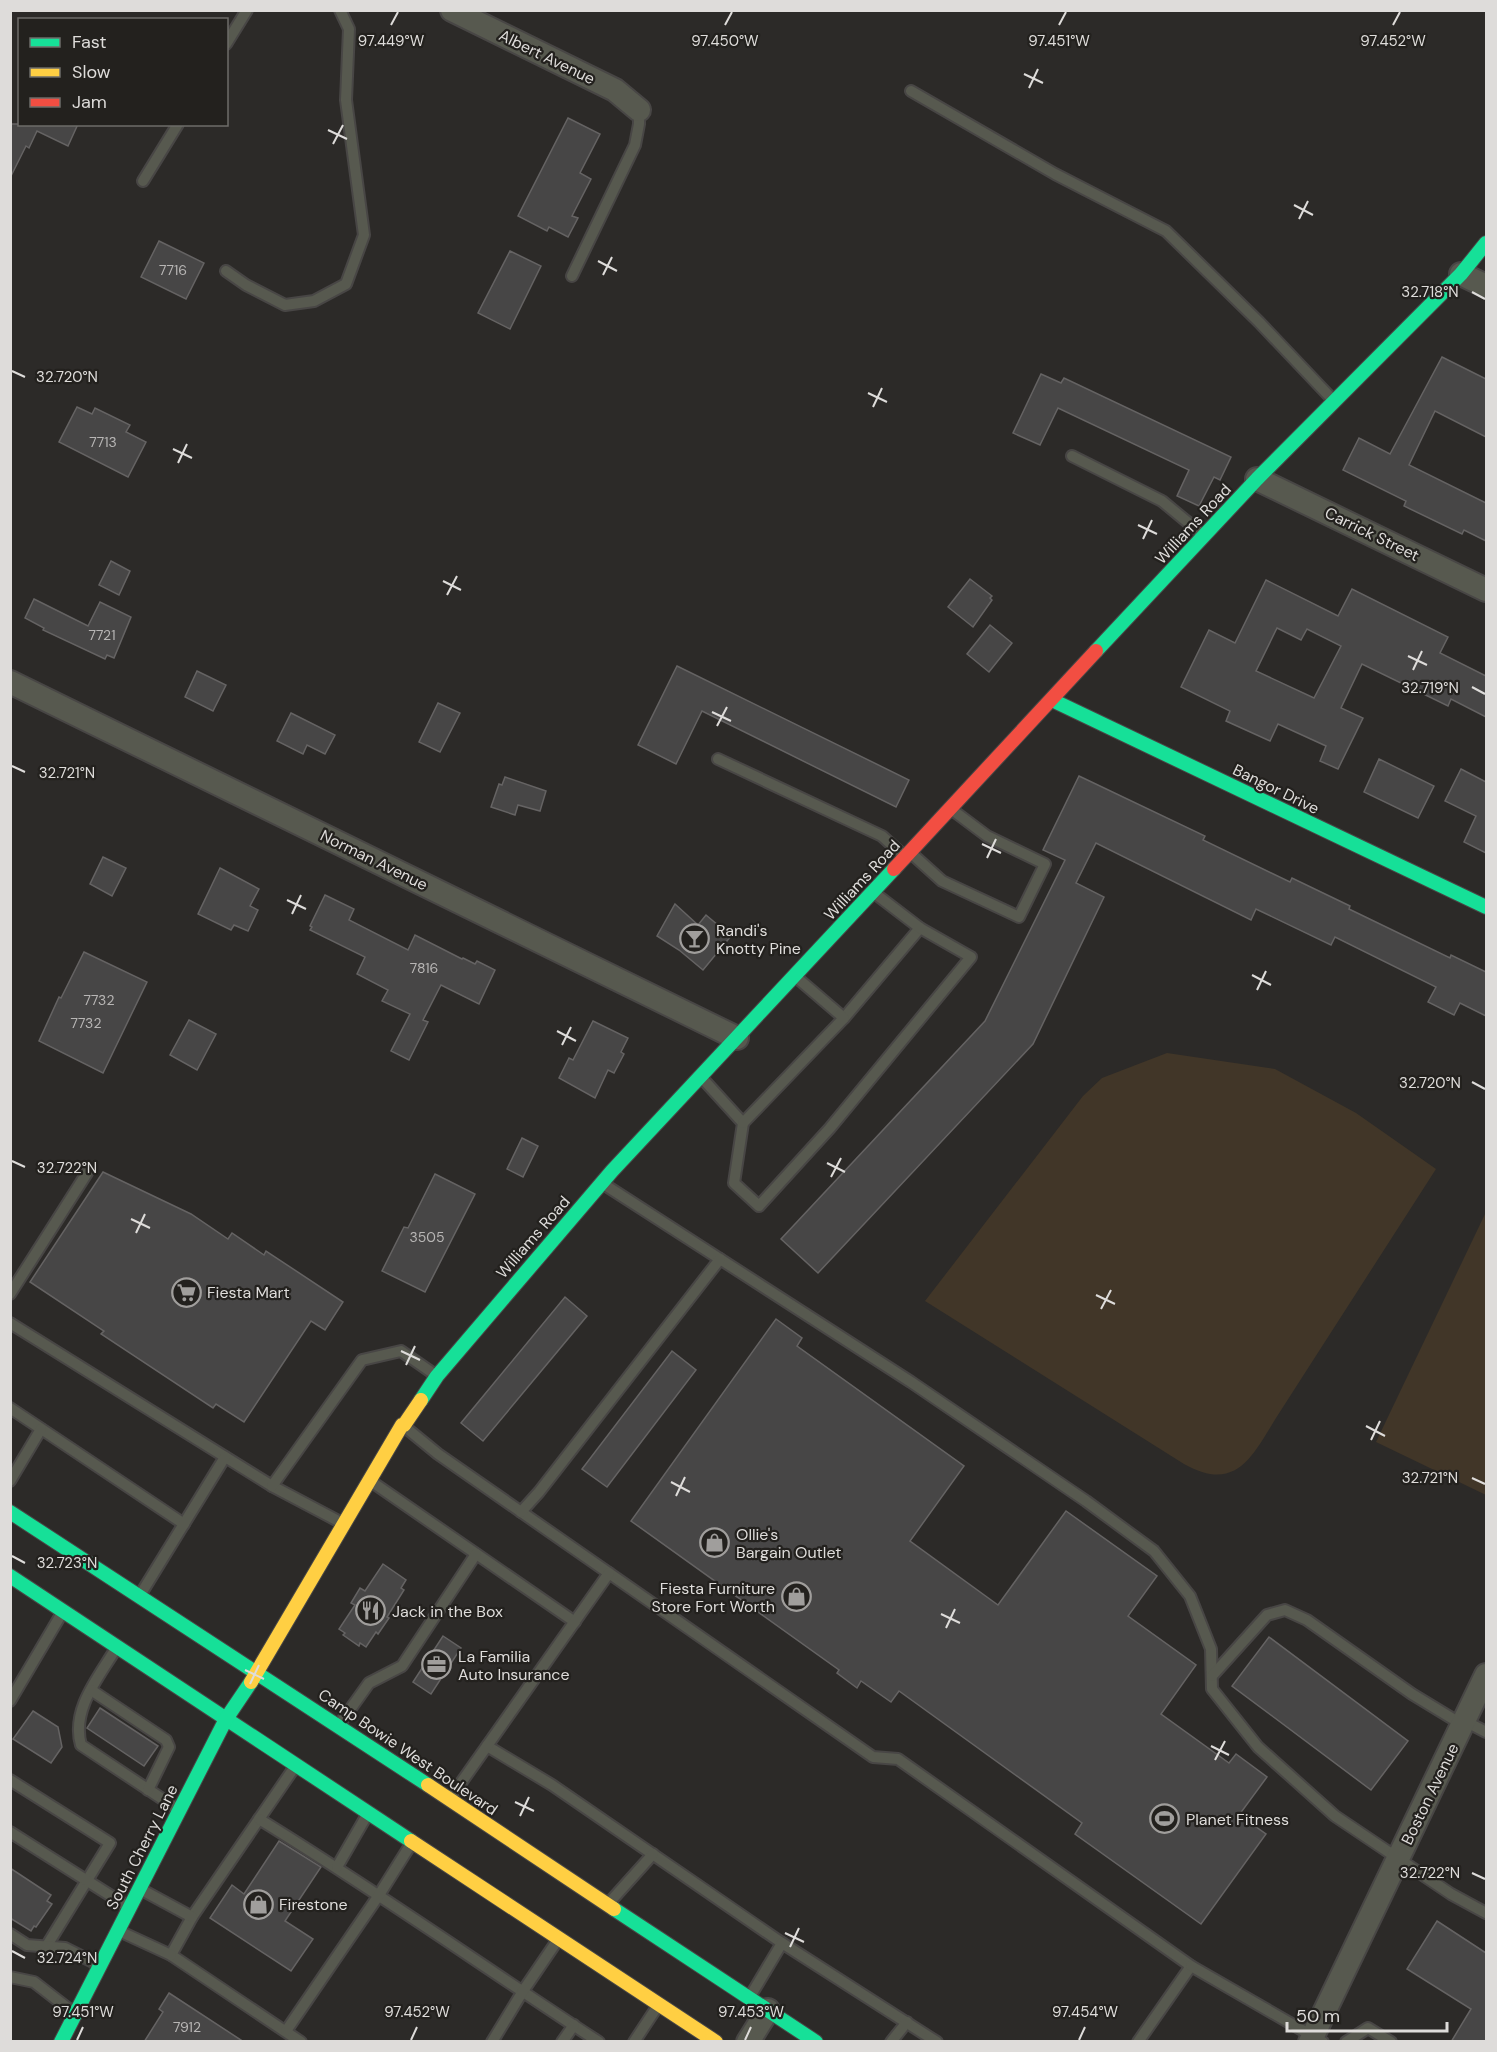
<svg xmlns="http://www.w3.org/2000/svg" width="1497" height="2052" font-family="'DM Sans',sans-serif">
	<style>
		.green { fill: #413628 }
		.building { fill: #474646; stroke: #656363; stroke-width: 1.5; fill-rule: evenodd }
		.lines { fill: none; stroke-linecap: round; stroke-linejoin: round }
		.lane-casing { stroke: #484645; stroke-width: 14 }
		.street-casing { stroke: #484645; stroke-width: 26 }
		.fast-casing { stroke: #484645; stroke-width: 16 }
		.slow-casing { stroke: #484645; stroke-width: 16 }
		.jam-casing { stroke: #484645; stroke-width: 16 }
		.lane { stroke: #57594f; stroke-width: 10 }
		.street { stroke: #57594f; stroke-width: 22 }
		.fast { stroke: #16e098; stroke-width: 14 }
		.slow { stroke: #ffcf43; stroke-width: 14 }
		.jam { stroke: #f24e42; stroke-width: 14 }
		.ticks { fill: none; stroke: #dedcda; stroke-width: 2 }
		.labels { text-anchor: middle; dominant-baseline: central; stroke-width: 4.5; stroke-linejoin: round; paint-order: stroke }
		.number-label { font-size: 14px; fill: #b8b6b5 }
		.street-label { font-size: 16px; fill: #dedcda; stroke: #23211e }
		.poi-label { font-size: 16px; fill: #dedcda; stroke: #23211e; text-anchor: start }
		.ticks-label { font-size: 15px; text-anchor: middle; fill: #dedcda; stroke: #23211e; stroke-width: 4.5; stroke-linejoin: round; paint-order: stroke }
	</style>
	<rect width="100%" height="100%" fill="#2c2a28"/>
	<g class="green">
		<path d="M 1167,1053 L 1275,1069 L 1356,1113 L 1436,1169 L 1276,1418 C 1252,1457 1236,1493 1184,1464 L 925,1301 L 1083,1096 L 1102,1078 Z"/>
		<polygon points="1486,1212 1486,1495 1376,1442"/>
	</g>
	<g class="building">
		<polygon points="568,118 600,134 580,173 591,179 572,216 578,218 568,237 549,227 547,231 518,216"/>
		<polygon points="10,124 78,124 68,146 37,131 29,148 26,146 10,178"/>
		<polygon points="159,241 204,263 186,299 141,277"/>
		<polygon points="510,251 541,266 510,329 478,313"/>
		<polygon points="1442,357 1486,379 1486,437 1435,411 1409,465 1486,503 1486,541 1464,530 1462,534 1404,506 1406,501 1343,470 1359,438 1390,454"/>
		<polygon points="1041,374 1061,383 1064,378 1231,457 1220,480 1214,477 1199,506 1177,496 1189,470 1058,408 1040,445 1013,433"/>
		<polygon points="77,407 92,414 95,408 130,425 126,432 146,442 128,477 59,442"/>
		<polygon points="111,561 130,571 119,595 99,585"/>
		<polygon points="970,579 992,596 990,598 992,600 973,627 948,607"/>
		<path d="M 1266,580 L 1338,616 L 1352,589 L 1448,637 L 1440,653 L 1486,676 L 1486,717 L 1451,699 L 1448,706 L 1362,664 L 1341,708 L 1363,718 L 1338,769 L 1320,761 L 1326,746 L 1278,724 L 1270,741 L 1226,721 L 1230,711 L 1181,687 L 1209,630 L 1235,643 ZM 1277,628 L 1301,640 L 1307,629 L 1341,646 L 1314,698 L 1256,671 Z"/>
		<polygon points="34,599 88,626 100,602 131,617 114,658 107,655 105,659 43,630 44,628 25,618"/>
		<polygon points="990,625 1012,643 989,672 967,654"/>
		<polygon points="677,666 909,780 896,807 702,711 676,764 638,745"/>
		<polygon points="197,671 226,685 213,711 185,697"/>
		<polygon points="438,703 460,713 440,752 419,742"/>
		<polygon points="291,713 335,735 325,754 307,745 303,754 277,741"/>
		<polygon points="1379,759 1434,786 1418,818 1364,792"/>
		<polygon points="1461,769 1486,782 1486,853 1464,842 1476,816 1445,801"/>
		<polygon points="1079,776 1205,836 1203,840 1290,882 1292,878 1350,906 1349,909 1450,958 1451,955 1486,972 1486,1016 1460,1003 1454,1015 1428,1002 1436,987 1335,937 1331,945 1256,909 1251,920 1096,843 1076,883 1104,897 1033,1044 818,1273 781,1239 985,1021 1065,860 1043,850"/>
		<polygon points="505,777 546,791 540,811 518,805 515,815 491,807 499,784 502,785"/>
		<polygon points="103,857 126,868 112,896 90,884"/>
		<polygon points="220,868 259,889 250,906 258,910 248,931 234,925 231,930 198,914"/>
		<polygon points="325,895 354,909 349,920 408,950 415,935 462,959 463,958 475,964 477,961 495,970 479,1004 441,985 423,1020 428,1022 409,1060 391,1051 410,1014 382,1001 388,990 357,974 365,957 310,930 312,927 310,926"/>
		<polygon points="675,904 698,925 706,915 731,936 703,970 679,950 657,936"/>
		<polygon points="84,952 147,982 103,1073 39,1041 59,997 61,998"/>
		<polygon points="189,1020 216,1034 197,1070 170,1055"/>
		<polygon points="593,1021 628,1038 621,1052 624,1054 614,1073 608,1070 595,1098 559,1078 569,1058 573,1060"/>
		<polygon points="522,1138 538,1146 523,1177 507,1169"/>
		<polygon points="103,1172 191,1214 228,1239 232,1233 264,1255 266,1251 343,1302 325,1330 311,1321 244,1422 216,1404 213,1408 101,1334 104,1331 30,1282"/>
		<polygon points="435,1174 475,1194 425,1292 382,1271 404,1227 408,1228"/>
		<polygon points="565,1297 587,1316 483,1441 461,1423"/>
		<polygon points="776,1319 802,1338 797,1346 964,1466 910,1541 998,1605 1066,1511 1157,1576 1128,1616 1196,1665 1161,1714 1229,1763 1236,1754 1267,1777 1239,1815 1266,1834 1201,1924 1075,1834 1082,1823 899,1691 891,1702 861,1681 857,1688 837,1673 839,1670 631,1521"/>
		<polygon points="672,1351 696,1370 607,1487 582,1469"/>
		<polygon points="383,1564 406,1580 401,1588 404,1590 387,1617 389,1618 378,1634 376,1632 366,1647 360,1643 359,1646 343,1635 345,1633 339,1629 355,1605 351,1603 360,1588 365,1591"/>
		<polygon points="443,1636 461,1648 431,1694 413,1682"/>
		<polygon points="1269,1637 1408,1741 1371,1790 1232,1686"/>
		<polygon points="100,1708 158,1746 144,1766 87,1728"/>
		<polygon points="33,1711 58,1727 62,1747 51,1763 13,1739"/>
		<polygon points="279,1841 321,1867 285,1921 313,1939 291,1971 210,1918 232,1885 244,1894"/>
		<polygon points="10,1868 51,1895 47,1901 52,1904 36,1927 34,1926 31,1931 10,1918"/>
		<polygon points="1437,1921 1486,1953 1486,2042 1451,2042 1471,2009 1407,1969"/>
		<polygon points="169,1993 244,2042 144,2042 163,2012 159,2009"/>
	</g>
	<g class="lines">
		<defs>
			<g id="lane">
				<polyline points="226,44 247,10"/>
				<polyline points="911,91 1055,174 1166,231 1259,322 1332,399"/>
				<polyline points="143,181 178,124"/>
				<polyline points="226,271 246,285 285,305 314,301 346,284 364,235 346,100 349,29 340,10"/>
				<polyline points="572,276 635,145 639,124 639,110"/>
				<polyline points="1072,456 1162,501 1202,534"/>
				<polyline points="718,759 882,836 903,855"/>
				<polyline points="912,854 942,881 1019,917 1045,864 987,836 951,809"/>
				<polyline points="844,1018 920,928"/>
				<polyline points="702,1078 743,1123 734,1183 759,1206 830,1128 971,957 920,928 873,892"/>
				<polyline points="743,1123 844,1018 796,977"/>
				<polyline points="605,1185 911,1382 1086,1501 1154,1551 1190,1596 1211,1649 1212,1689 1258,1747 1335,1816 1451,1894 1486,1913"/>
				<polyline points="10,1294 87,1173"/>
				<polyline points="10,1323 272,1486 342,1523"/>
				<polyline points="10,1408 184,1524"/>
				<polyline points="405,1427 438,1454 873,1757 898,1759 1191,1966 1138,2042"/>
				<polyline points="10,1481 41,1429"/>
				<polyline points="372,1482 575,1622"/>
				<polyline points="272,1486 362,1360 401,1351 434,1374"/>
				<polyline points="521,1512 539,1492 720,1259"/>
				<polyline points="142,1592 225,1457"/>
				<path d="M 115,1650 C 98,1678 71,1710 81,1745 L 176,1808"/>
				<polyline points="1212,1676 1267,1615 1285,1610 1307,1620 1412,1694 1463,1725"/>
				<polyline points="91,1690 166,1740 169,1747 148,1790"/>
				<polyline points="10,1701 62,1613"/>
				<polyline points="1465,1721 1486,1732"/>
				<polyline points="339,1725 369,1683 402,1666 476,1554"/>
				<polyline points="487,1746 552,1785 782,1943"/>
				<polyline points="294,1768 192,1917 171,1955 301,2042"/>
				<polyline points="10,1780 110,1843 46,1947"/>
				<polyline points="451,1797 609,1573"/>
				<path d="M 259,1819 C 375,1890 485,1968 599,2042"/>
				<polyline points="10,1832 127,1906"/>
				<polyline points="337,1867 367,1815"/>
				<polyline points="142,1890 192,1917"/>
				<polyline points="609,1903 653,1854"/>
				<polyline points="119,1931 171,1955"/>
				<polyline points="10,1934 27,1945 65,1948 99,1965"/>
				<polyline points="1191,1966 1323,2042"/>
				<polyline points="10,1977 34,1982 74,2013"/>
				<polyline points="751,1995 782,1943 937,2042"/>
				<polyline points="286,2031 379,1895 411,1844"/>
				<polyline points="492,2042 523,1991 557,1941"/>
				<polyline points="562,2042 574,2025"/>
				<polyline points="634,2042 657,2007"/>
				<polyline points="891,2042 907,2022"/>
				<polyline points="1346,2042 1368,2028 1391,2042"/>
			</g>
			<g id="street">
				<polyline points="452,10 615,90 639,110"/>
				<polyline points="1461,274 1486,286"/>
				<polyline points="1257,479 1486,590"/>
				<polyline points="10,682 737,1038"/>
				<polyline points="748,2042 768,2010"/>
				<polyline points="1310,2042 1486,1675"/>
			</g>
			<g id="fast">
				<polyline points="1096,651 1257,479 1461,274 1486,243"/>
				<polyline points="1052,700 1486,907"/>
				<polyline points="421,1400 437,1376 612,1171 894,869"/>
				<polyline points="10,1512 428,1785"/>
				<polyline points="10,1576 411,1841"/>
				<polyline points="614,1909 816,2042"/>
				<polyline points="61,2042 226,1719 251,1682"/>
			</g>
			<g id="slow">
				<polyline points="251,1682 402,1425 404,1425 421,1400"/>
				<polyline points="428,1785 614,1909"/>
				<polyline points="411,1841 716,2042"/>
			</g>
			<polyline id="jam" points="894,869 1096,651"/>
		</defs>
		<use href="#lane" class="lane-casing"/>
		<use href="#street" class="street-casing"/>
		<use href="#fast" class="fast-casing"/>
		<use href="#slow" class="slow-casing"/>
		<use href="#jam" class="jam-casing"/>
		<use href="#lane" class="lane"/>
		<use href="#street" class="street"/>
		<use href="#fast" class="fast"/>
		<use href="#slow" class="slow"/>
		<use href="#jam" class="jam"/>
	</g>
	<path class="ticks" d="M 391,25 L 398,12M 725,25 L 732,12M 1059,25 L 1066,12M 1393,25 L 1400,12M 1024,74 L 1043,83M 1029,88 L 1038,69M 328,130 L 347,139M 333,144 L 343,125M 1294,205 L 1313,215M 1299,219 L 1308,201M 598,261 L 617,271M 603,275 L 612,257M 1472,292 L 1485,299M 12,371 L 25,377M 868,393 L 887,402M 873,407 L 882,388M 173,449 L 192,458M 178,463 L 187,444M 1138,525 L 1157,534M 1143,539 L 1152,520M 443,581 L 461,590M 447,595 L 457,576M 1408,656 L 1427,665M 1413,670 L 1422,651M 1472,687 L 1485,694M 712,712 L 731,721M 717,726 L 727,707M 12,766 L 25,772M 982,844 L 1001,853M 987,858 L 996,839M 287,900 L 306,909M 292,914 L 301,895M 1252,975 L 1271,985M 1257,990 L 1266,971M 557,1031 L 576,1041M 562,1045 L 571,1027M 1472,1082 L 1485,1089M 12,1161 L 25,1167M 827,1163 L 845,1172M 831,1177 L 841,1158M 131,1219 L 150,1228M 136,1233 L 145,1214M 1096,1295 L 1115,1304M 1101,1309 L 1111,1290M 401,1351 L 420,1360M 406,1365 L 415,1346M 1366,1426 L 1385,1436M 1371,1440 L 1380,1421M 1472,1478 L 1485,1484M 671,1482 L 690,1492M 676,1496 L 685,1477M 12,1556 L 25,1563M 941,1614 L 960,1623M 946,1628 L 955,1609M 245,1670 L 264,1679M 250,1684 L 259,1665M 1211,1746 L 1229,1755M 1215,1760 L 1225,1741M 515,1802 L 534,1811M 520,1816 L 529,1797M 1472,1873 L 1485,1879M 785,1933 L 804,1942M 790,1947 L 799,1928M 12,1951 L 25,1958M 77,2040 L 83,2027M 411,2040 L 417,2027M 745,2040 L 751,2027M 1079,2040 L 1085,2027"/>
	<defs>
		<symbol id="bar-ring" viewBox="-11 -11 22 22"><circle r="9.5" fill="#23211e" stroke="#a09e9c" stroke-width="1.5"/><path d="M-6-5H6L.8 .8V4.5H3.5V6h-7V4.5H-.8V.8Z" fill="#a09e9c"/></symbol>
		<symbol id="supermarket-ring" viewBox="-11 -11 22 22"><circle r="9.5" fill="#23211e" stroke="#a09e9c" stroke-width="1.5"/><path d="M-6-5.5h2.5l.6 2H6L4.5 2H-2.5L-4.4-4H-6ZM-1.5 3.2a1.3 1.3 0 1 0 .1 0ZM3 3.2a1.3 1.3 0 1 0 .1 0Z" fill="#a09e9c"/></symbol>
		<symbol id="shop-ring" viewBox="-11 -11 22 22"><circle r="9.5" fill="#23211e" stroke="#a09e9c" stroke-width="1.5"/><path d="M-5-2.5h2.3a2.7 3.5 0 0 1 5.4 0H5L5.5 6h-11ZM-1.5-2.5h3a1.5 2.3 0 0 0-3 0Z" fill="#a09e9c"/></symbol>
		<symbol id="restaurant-ring" viewBox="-11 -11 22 22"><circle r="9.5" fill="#23211e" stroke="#a09e9c" stroke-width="1.5"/><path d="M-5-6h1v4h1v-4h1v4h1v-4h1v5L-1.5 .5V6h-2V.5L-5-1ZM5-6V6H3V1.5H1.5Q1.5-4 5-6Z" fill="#a09e9c"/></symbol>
		<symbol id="office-ring" viewBox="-11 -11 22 22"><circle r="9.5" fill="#23211e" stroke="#a09e9c" stroke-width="1.5"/><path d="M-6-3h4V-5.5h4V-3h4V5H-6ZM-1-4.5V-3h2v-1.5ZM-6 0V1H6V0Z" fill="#a09e9c"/></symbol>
		<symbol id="stadium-ring" viewBox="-11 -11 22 22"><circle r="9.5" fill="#23211e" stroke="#a09e9c" stroke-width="1.5"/><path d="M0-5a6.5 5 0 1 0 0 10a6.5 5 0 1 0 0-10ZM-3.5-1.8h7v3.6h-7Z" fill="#a09e9c"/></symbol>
	</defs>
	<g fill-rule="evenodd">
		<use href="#bar-ring" x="678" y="922" width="33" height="33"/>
		<use href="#supermarket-ring" x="170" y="1276" width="33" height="33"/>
		<use href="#shop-ring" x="698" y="1526" width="33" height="33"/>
		<use href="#shop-ring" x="780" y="1580" width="33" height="33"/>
		<use href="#restaurant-ring" x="354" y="1594" width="33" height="33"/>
		<use href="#office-ring" x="420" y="1648" width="33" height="33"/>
		<use href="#stadium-ring" x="1148" y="1802" width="33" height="33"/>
		<use href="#shop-ring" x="242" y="1888" width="33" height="33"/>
	</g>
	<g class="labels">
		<g class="number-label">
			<text x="173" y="270">7716</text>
			<text x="103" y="442">7713</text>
			<text x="102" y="635">7721</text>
			<text x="424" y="968">7816</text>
			<text x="99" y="1000">7732</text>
			<text x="86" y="1023">7732</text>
			<text x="427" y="1237">3505</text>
			<text x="187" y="2027">7912</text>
		</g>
		<g class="street-label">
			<text transform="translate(547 57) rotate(26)">Albert Avenue</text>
			<text transform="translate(1193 524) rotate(-47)">Williams Road</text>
			<text transform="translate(1372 534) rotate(26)">Carrick Street</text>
			<text transform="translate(1276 789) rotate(26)">Bangor Drive</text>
			<text transform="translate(374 860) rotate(26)">Norman Avenue</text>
			<text transform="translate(862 880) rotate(-47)">Williams Road</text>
			<text transform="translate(533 1237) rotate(-49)">Williams Road</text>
			<text transform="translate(408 1752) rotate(34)">Camp Bowie West Boulevard</text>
			<text transform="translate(1430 1794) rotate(-64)">Boston Avenue</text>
			<text transform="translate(142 1847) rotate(-63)">South Cherry Lane</text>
		</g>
		<g class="poi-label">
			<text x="716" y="930">Randi's<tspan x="716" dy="18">Knotty Pine</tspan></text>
			<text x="207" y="1292">Fiesta Mart</text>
			<text x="736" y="1534">Ollie's<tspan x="736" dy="18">Bargain Outlet</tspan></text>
			<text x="775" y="1588" text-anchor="end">Fiesta Furniture<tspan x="775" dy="18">Store Fort Worth</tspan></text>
			<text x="392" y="1611">Jack in the Box</text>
			<text x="458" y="1656">La Familia<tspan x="458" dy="18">Auto Insurance</tspan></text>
			<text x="1186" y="1819">Planet Fitness</text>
			<text x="279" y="1904">Firestone</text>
		</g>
	</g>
	<g class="ticks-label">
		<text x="391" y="46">97.449°W</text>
		<text x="725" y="46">97.450°W</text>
		<text x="1059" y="46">97.451°W</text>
		<text x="1393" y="46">97.452°W</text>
		<text x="1430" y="297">32.718°N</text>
		<text x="67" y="382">32.720°N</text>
		<text x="1430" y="693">32.719°N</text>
		<text x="67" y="778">32.721°N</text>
		<text x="1430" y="1088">32.720°N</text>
		<text x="67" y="1173">32.722°N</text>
		<text x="1430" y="1483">32.721°N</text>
		<text x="67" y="1568">32.723°N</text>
		<text x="1430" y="1878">32.722°N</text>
		<text x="67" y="1963">32.724°N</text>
		<text x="83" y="2017">97.451°W</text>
		<text x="417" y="2017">97.452°W</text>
		<text x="751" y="2017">97.453°W</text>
		<text x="1085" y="2017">97.454°W</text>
	</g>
	<rect width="1497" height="2052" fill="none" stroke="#dedcda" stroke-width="24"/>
	<rect x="18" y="18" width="210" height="108" fill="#23211e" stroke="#6e6c69" stroke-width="1.5"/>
	<rect x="30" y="38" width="30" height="9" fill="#16e098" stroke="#6e6c69" stroke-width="1.5"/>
	<text x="72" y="48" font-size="18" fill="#dedcda">Fast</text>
	<rect x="30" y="68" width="30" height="9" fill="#ffcf43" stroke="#6e6c69" stroke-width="1.5"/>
	<text x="72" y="78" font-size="18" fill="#dedcda">Slow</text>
	<rect x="30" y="98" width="30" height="9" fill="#f24e42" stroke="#6e6c69" stroke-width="1.5"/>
	<text x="72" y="108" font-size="18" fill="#dedcda">Jam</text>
	<path d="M1287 2022v9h160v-9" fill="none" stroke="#dedcda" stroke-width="3"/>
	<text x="1296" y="2022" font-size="18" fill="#dedcda" stroke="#23211e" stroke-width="4.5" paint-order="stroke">50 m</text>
</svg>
